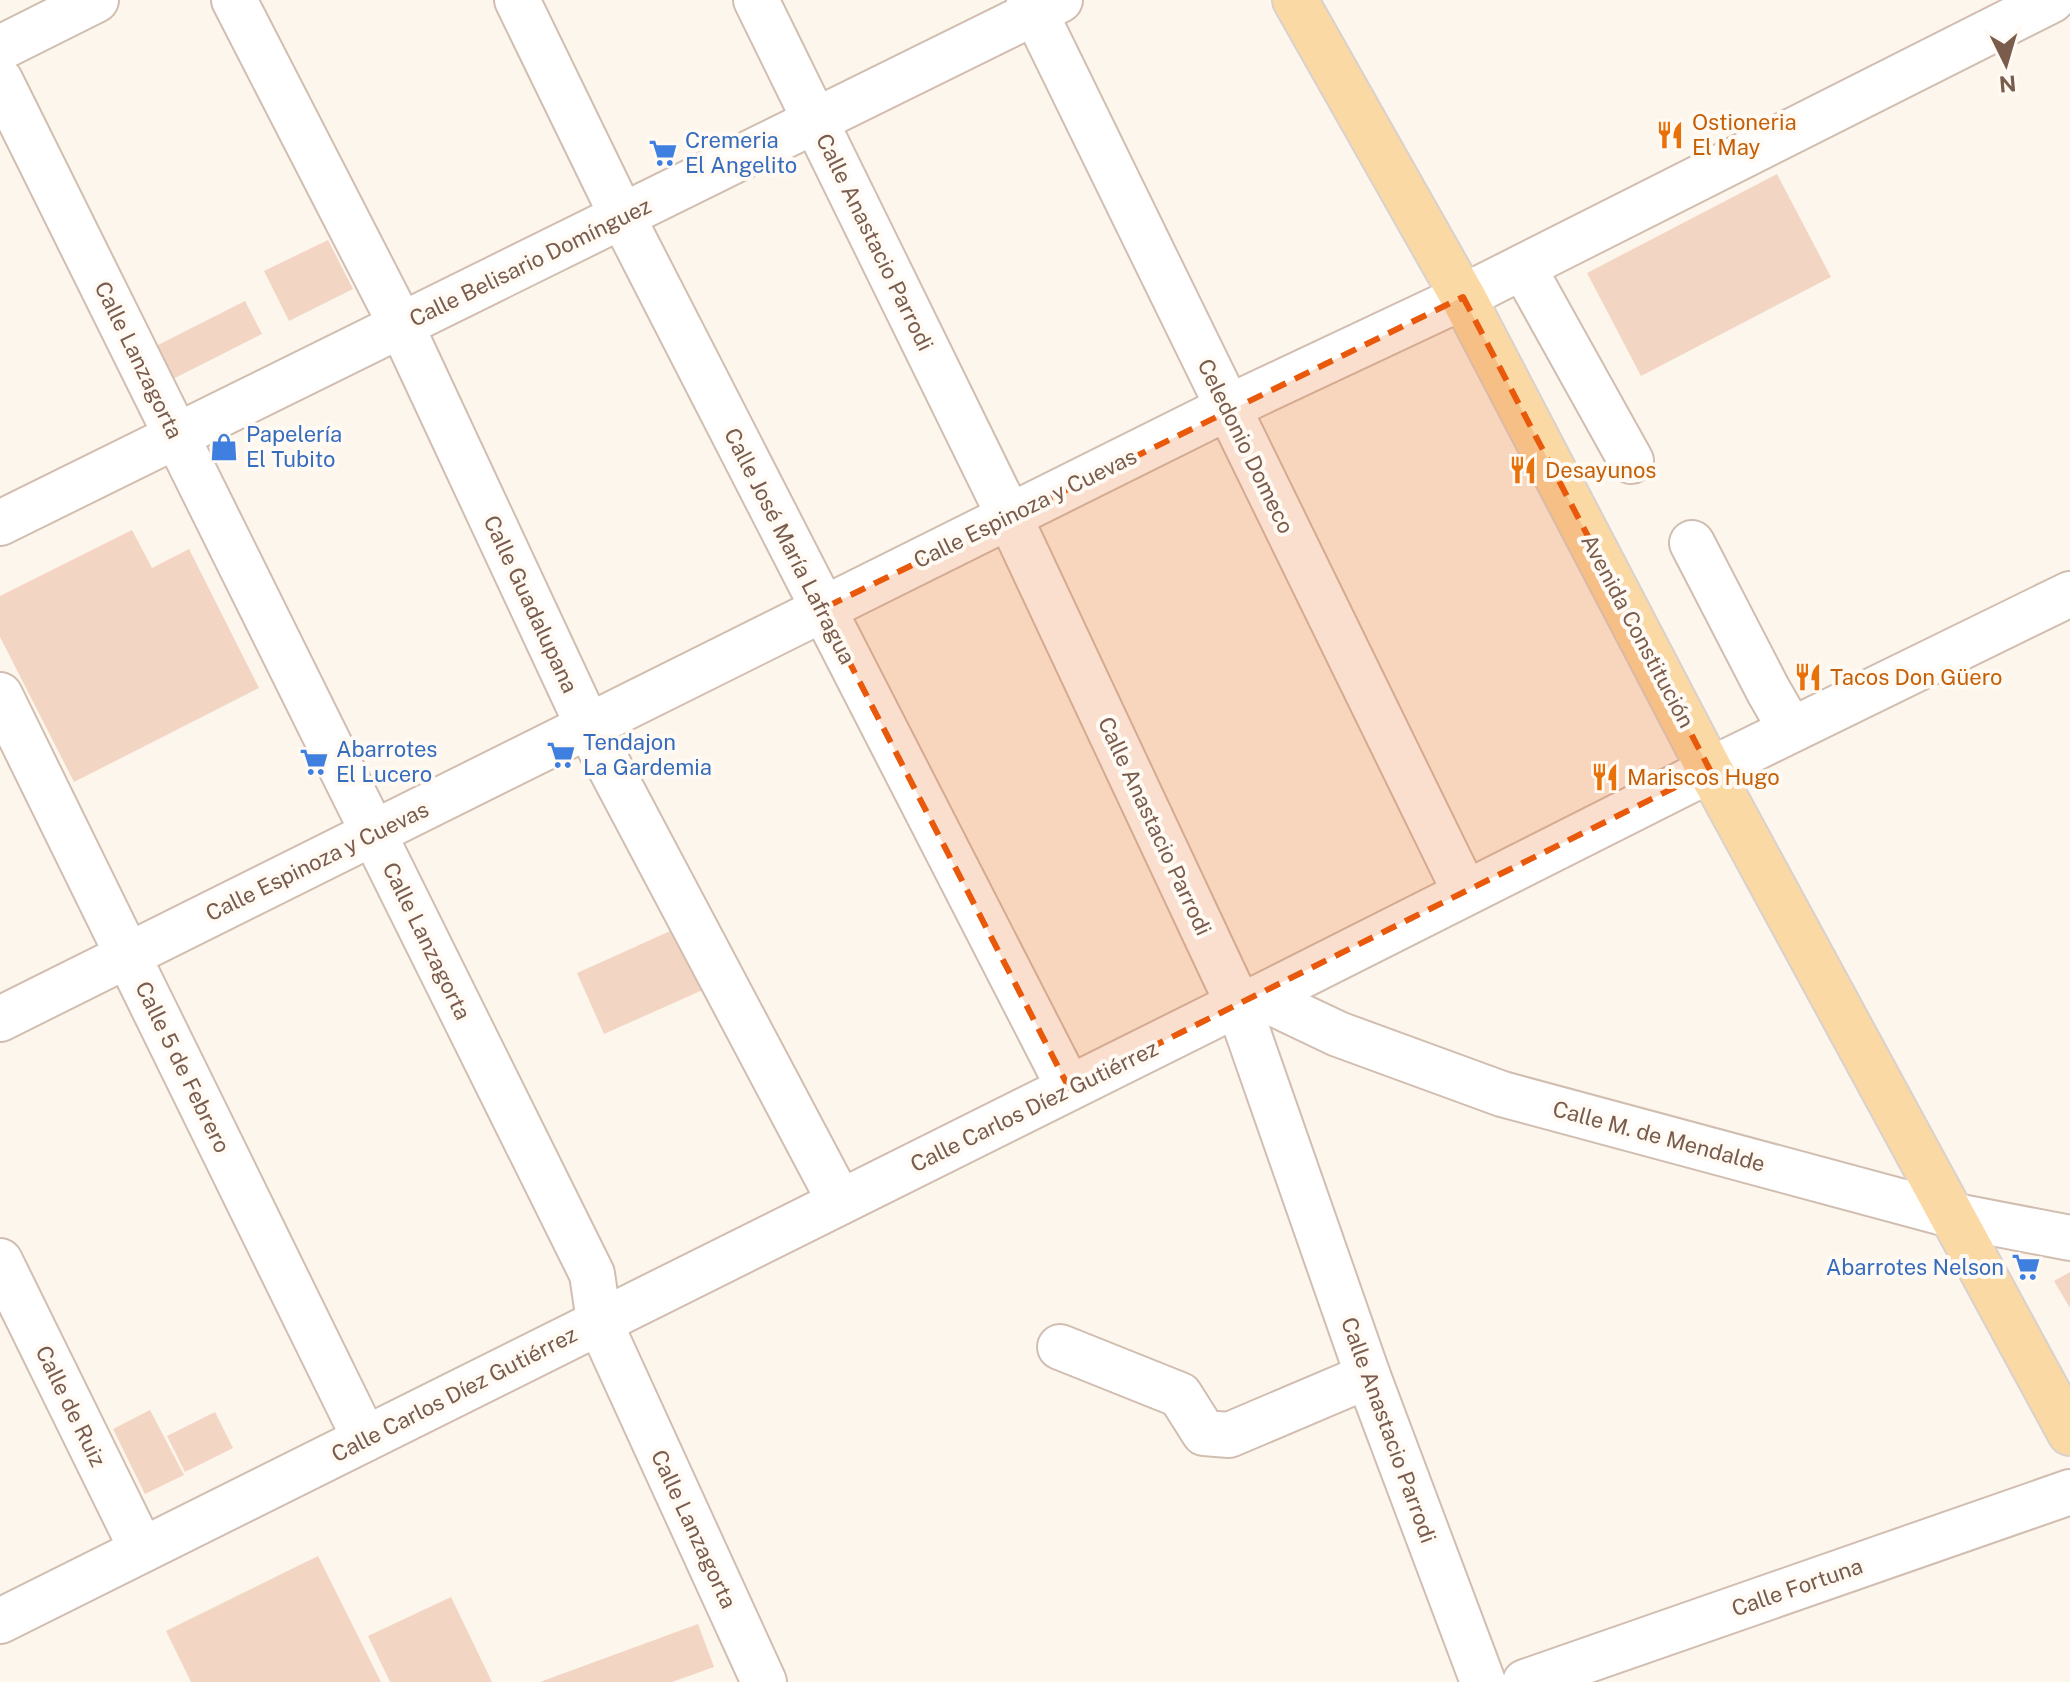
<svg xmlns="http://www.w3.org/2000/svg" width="2070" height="1682" font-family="'Public Sans',sans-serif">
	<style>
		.building { fill: #f3d5c3 }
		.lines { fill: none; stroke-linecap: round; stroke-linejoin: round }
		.minor-casing { stroke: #d1beb0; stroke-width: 48 }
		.major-casing { stroke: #dad1cd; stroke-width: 48 }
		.minor { stroke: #fff; stroke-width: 44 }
		.major { stroke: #fbd9a5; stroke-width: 44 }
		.marked { fill: #e8590c; fill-opacity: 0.2; stroke: #e8590c; stroke-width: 6; stroke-dasharray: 16 10; stroke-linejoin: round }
		.labels { text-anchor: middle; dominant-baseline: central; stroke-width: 8; stroke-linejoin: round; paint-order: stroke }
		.food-label { font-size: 22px; fill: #c56008; stroke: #fffaf3; text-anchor: start }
		.shop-label { font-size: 22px; fill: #366cbe; stroke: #fffaf3; text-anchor: start }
		.street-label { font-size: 22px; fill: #7a5c4d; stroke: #fffaf3 }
	</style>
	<rect width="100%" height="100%" fill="#fdf6ec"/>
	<g class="building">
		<polygon points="1777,174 1831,277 1641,376 1587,273"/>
		<polygon points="328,240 353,289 289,321 264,271"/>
		<polygon points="245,301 262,334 169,381 152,348"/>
		<polygon points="132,530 152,568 189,549 259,688 74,782 0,637 0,596"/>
		<polygon points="677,928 705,989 604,1034 577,973"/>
		<polygon points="2070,1272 2070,1308 2054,1281"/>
		<polygon points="150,1410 184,1475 145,1494 113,1429"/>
		<polygon points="215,1412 233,1448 185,1472 167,1436"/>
		<polygon points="318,1556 381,1682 191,1682 166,1631"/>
		<polygon points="451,1597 492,1682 390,1682 368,1636"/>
		<polygon points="698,1624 714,1667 672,1682 540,1682"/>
	</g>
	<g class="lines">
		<defs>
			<g id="minor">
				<polyline points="234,0 401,325 588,726 840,1202"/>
				<polyline points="517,0 622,216 1069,1088"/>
				<polyline points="756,0 1009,516 1238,1004 1368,1376 1483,1682"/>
				<polyline points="1029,0 1465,892"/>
				<polyline points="0,48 96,0"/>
				<polyline points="0,80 592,1274 599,1321 764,1682"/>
				<polyline points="1523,267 1631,461"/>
				<polyline points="0,523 1060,0"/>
				<polyline points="1692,543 1768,690 1791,730"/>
				<polyline points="0,695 365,1439"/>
				<polyline points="1260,997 1338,1034 1502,1094 1951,1215 2070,1238"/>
				<polyline points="0,1019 1227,408 1463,297 2052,0"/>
				<polyline points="0,1261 142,1550"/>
				<polyline points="1060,1347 1180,1395 1204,1433 1229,1435 1368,1376"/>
				<polyline points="0,1621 1238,1004 1260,997 1710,770 2070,594"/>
				<polyline points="1525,1682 2070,1492"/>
			</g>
			<polyline id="major" points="1295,0 1463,297 1710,770 2070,1433"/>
		</defs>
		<use href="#minor" class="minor-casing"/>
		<use href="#major" class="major-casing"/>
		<use href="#minor" class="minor"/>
		<use href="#major" class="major"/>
	</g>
	<path class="marked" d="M 1463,297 L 1710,770 L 1069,1088 L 822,609 Z"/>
	<defs>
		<symbol id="restaurant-bare" viewBox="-9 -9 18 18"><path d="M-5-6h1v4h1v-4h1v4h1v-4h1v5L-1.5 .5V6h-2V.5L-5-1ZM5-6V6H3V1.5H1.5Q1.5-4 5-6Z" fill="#e8710a" stroke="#fffaf3" stroke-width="2.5" paint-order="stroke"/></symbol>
		<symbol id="supermarket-bare" viewBox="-9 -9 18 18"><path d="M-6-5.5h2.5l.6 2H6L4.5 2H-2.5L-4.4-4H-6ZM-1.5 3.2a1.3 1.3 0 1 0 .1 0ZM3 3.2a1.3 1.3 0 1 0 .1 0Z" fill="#3f7fe0" stroke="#fffaf3" stroke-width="2.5" paint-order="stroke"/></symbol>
		<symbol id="shop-bare" viewBox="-9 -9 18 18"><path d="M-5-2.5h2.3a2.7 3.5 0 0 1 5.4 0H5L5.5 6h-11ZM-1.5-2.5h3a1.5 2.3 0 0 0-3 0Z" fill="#3f7fe0" stroke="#fffaf3" stroke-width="2.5" paint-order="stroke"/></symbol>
	</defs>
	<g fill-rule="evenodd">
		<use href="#restaurant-bare" x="1650" y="115" width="40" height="40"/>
		<use href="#supermarket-bare" x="643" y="133" width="40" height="40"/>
		<use href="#shop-bare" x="204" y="427" width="40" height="40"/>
		<use href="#restaurant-bare" x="1503" y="450" width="40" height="40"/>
		<use href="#restaurant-bare" x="1788" y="657" width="40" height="40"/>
		<use href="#supermarket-bare" x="541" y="735" width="40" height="40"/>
		<use href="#supermarket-bare" x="294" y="742" width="40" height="40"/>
		<use href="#restaurant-bare" x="1585" y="757" width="40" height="40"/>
		<use href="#supermarket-bare" x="2006" y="1247" width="40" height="40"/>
	</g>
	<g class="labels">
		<g class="food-label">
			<text x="1692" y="122">Ostioneria<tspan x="1692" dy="25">El May</tspan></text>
			<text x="1545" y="470">Desayunos</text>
			<text x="1830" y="677">Tacos Don Güero</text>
			<text x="1627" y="777">Mariscos Hugo</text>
		</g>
		<g class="shop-label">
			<text x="685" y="140">Cremeria<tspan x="685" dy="25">El Angelito</tspan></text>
			<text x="246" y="434">Papelería<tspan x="246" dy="25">El Tubito</tspan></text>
			<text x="583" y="742">Tendajon<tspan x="583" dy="25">La Gardemia</tspan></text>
			<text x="336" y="749">Abarrotes<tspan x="336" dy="25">El Lucero</tspan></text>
			<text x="2004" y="1267" text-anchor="end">Abarrotes Nelson</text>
		</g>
		<g class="street-label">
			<text transform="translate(875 242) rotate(64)">Calle Anastacio Parrodi</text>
			<text transform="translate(530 262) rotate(-26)">Calle Belisario Domínguez</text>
			<text transform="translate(139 360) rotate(64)">Calle Lanzagorta</text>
			<text transform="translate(1246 446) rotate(64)">Celedonio Domeco</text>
			<text transform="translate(1025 508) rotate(-26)">Calle Espinoza y Cuevas</text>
			<text transform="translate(790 546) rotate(63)">Calle José María Lafragua</text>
			<text transform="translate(531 604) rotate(65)">Calle Guadalupana</text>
			<text transform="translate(1638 631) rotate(62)">Avenida Constitución</text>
			<text transform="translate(1155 826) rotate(65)">Calle Anastacio Parrodi</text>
			<text transform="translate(317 861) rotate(-26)">Calle Espinoza y Cuevas</text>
			<text transform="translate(427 941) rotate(64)">Calle Lanzagorta</text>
			<text transform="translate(183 1067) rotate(64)">Calle 5 de Febrero</text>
			<text transform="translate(1034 1106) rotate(-26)">Calle Carlos Díez Gutiérrez</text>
			<text transform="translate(1659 1136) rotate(15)">Calle M. de Mendalde</text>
			<text transform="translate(454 1394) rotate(-27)">Calle Carlos Díez Gutiérrez</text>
			<text transform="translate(71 1406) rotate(64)">Calle de Ruiz</text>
			<text transform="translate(1389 1430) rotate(70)">Calle Anastacio Parrodi</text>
			<text transform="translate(694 1529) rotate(65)">Calle Lanzagorta</text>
			<text transform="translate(1797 1587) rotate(-19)">Calle Fortuna</text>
		</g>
	</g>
	<g transform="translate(2006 64) rotate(175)" stroke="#fffaf3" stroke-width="6" paint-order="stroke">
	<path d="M0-6L14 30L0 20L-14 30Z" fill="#7a5c4d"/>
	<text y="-12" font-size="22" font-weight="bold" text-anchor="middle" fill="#7a5c4d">N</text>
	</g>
</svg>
